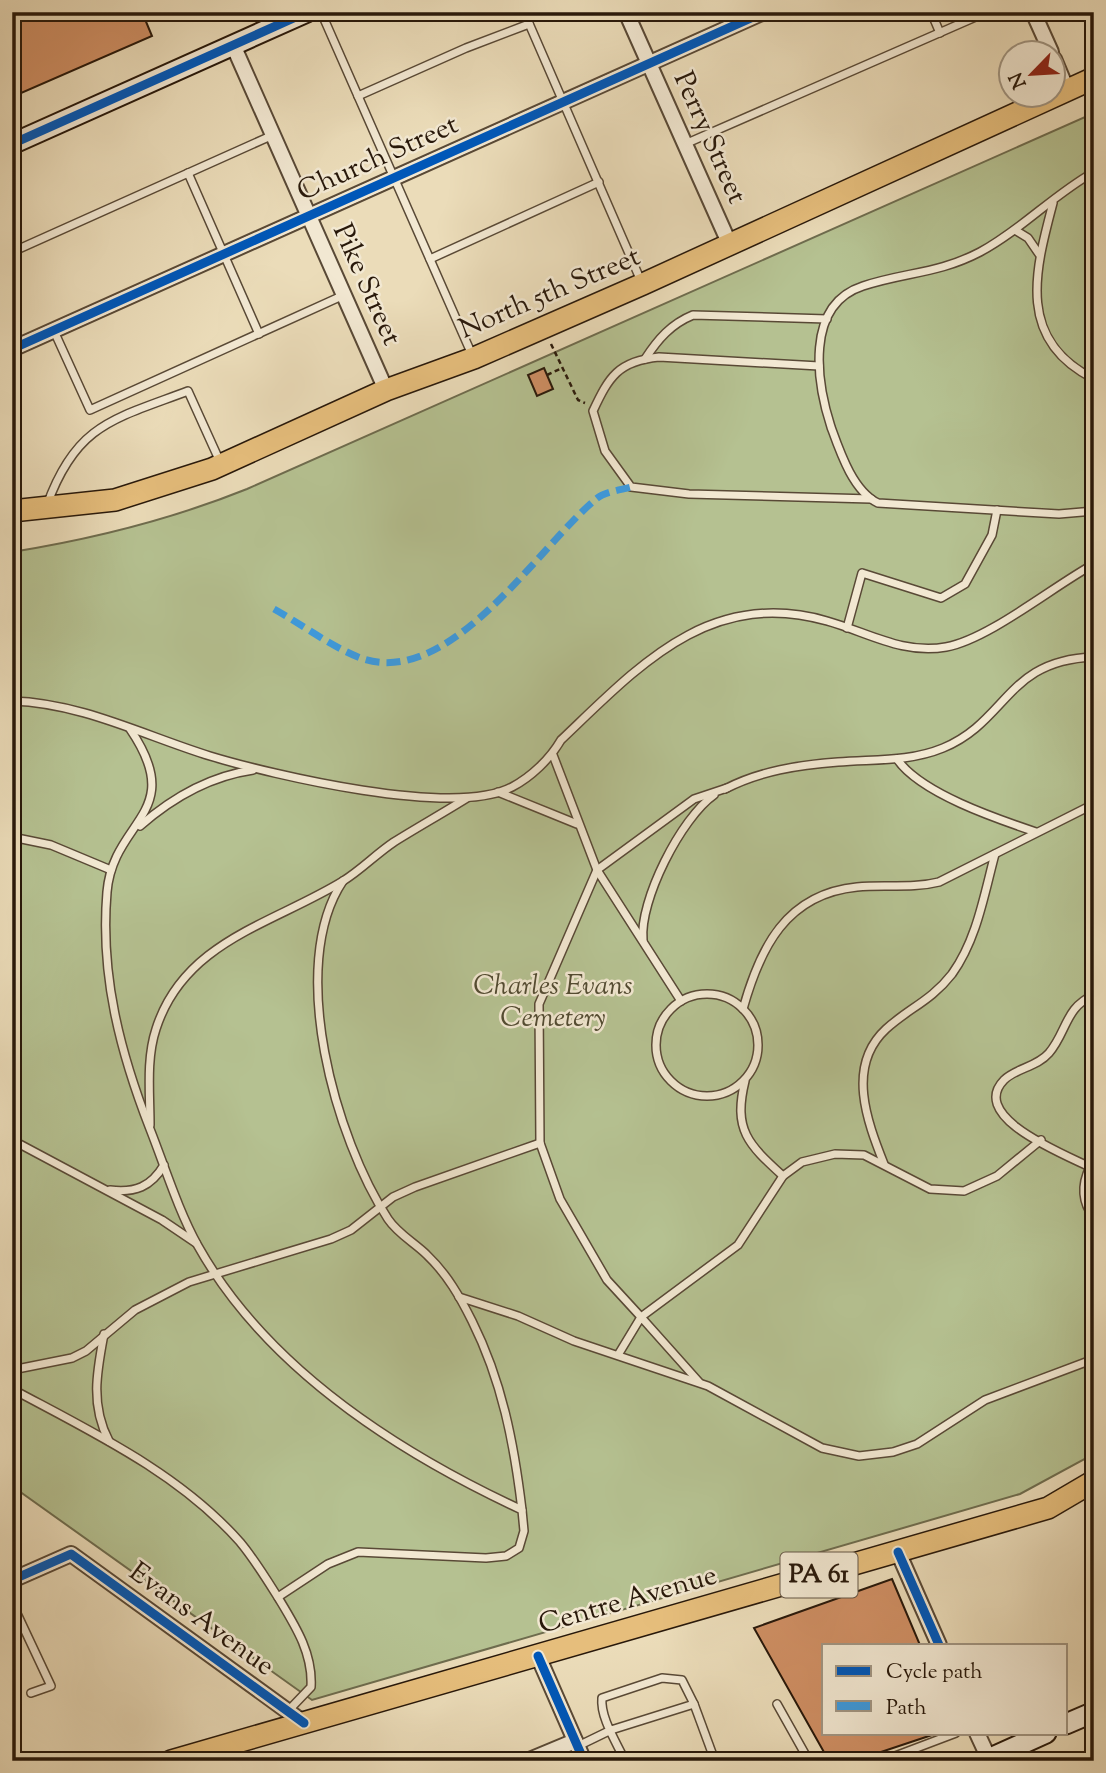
<svg xmlns="http://www.w3.org/2000/svg" width="1106" height="1773" font-family="'Sorts Mill Goudy',serif">
	<style>
		.green { fill: #b5c191; stroke: #6e6c4e; stroke-width: 2 }
		.building { fill: #cf8f64; stroke: #28180a; stroke-width: 2 }
		.lines { fill: none; stroke-linecap: round; stroke-linejoin: round }
		.lane-casing { stroke: #594936; stroke-width: 10 }
		.street-casing { stroke: #594936; stroke-width: 18 }
		.secondary-casing { stroke: #28180a; stroke-width: 23 }
		.primary-casing { stroke: #28180a; stroke-width: 24 }
		.path { stroke: #28180a; stroke-width: 2.5; stroke-dasharray: 5 3.5; stroke-linecap: butt }
		.lane { stroke: #f2e8d2; stroke-width: 7 }
		.street { stroke: #f2e8d2; stroke-width: 14 }
		.secondary { stroke: #f2e8d2; stroke-width: 19 }
		.primary { stroke: #e6be7c; stroke-width: 21 }
		.quiet { stroke: #3d9ade; stroke-width: 7; stroke-dasharray: 14 7; stroke-linecap: butt }
		.cycleway-casing { stroke: #f2e8d2; stroke-width: 13 }
		.cycleway { stroke: #0057b8; stroke-width: 9 }
		.labels { text-anchor: middle; dominant-baseline: central; stroke-width: 5; stroke-linejoin: round; paint-order: stroke }
		.shield { fill: #f2e8d2; stroke: #655646; stroke-width: 2 }
		.shield-label { font-size: 26px; font-weight: bold; fill: #28180a }
		.street-label { font-size: 28px; fill: #28180a; stroke: #f2e8d2 }
		.park-label { font-size: 28px; font-style: italic; fill: #524b32; stroke: #f2e8d2 }
	</style>
	<rect width="100%" height="100%" fill="#ebdcb9"/>
	<filter id="stains"><feTurbulence type="fractalNoise" baseFrequency=".00286" numOctaves="4"/><feColorMatrix values="0 0 0 0 .2 0 0 0 0 .09 0 0 0 0 .02 0 0 0 .5 -.17"/></filter>
	<radialGradient id="worn" r=".72"><stop offset=".6" stop-color="#630" stop-opacity="0"/><stop offset="1" stop-color="#630" stop-opacity=".3"/></radialGradient>
	<path class="green" d="M 1094,113 L 1094,1454 L 1020,1494 L 312,1700 L 12,1486 L 12,552 C 93,539 170,520 247,489 Z"/>
	<g class="building">
		<polygon points="12,12 142,12 152,36 12,97"/>
		<polygon points="544,368 553,389 537,396 528,375"/>
		<polygon points="892,1579 920,1645 824,1645 824,1733 932,1735 854,1761 829,1761 754,1628"/>
	</g>
	<g class="lines">
		<defs>
			<g id="lane">
				<polyline points="321,12 473,357"/>
				<polyline points="524,12 641,281"/>
				<polyline points="728,12 734,25"/>
				<polyline points="931,12 940,33"/>
				<polyline points="358,96 466,48 529,24"/>
				<polyline points="685,144 987,12"/>
				<path d="M 1094,172 C 1053,195 1021,230 980,252 C 938,274 905,272 863,286 C 804,305 817,384 831,427 C 840,452 853,491 878,503 L 1059,514 L 1094,511"/>
				<polyline points="188,173 259,334"/>
				<path d="M 1053,203 C 1035,271 1016,340 1094,379"/>
				<polyline points="1015,230 1028,238 1039,254"/>
				<polyline points="12,252 273,135"/>
				<polyline points="430,259 599,182"/>
				<polyline points="54,331 90,410 344,295"/>
				<path d="M 645,359 C 658,339 671,324 693,315 L 827,319"/>
				<path d="M 819,366 L 659,357 C 618,361 609,377 593,411 L 605,451 L 631,487 L 689,494 L 871,499"/>
				<path d="M 47,505 C 76,424 114,419 188,391 L 221,464"/>
				<polyline points="847,628 862,573 941,598 965,584 992,535 997,510"/>
				<path d="M 12,701 C 82,703 145,736 210,756 C 273,775 454,818 512,787 C 531,777 550,759 561,740 C 638,667 709,587 827,621 C 867,632 903,655 946,647 C 989,639 1052,587 1094,564"/>
				<path d="M 130,729 C 188,814 113,819 107,892 C 100,975 120,1052 150,1129 C 165,1167 178,1210 198,1246 C 267,1369 397,1452 522,1510 L 524,1531 L 519,1548 L 506,1556 L 486,1558 L 358,1552 L 328,1564 L 278,1597"/>
				<polyline points="553,755 597,870 681,1001"/>
				<path d="M 897,759 C 920,793 997,819 1036,832"/>
				<polyline points="727,788 694,799 597,870 539,1004 540,1143 560,1199 607,1280 641,1317 738,1245 783,1176 802,1162 835,1154 864,1155 930,1189 964,1191 997,1176 1041,1140"/>
				<path d="M 725,789 C 760,771 798,765 838,762 C 874,759 909,762 943,748 C 1008,721 1006,660 1094,657"/>
				<polyline points="498,792 577,824"/>
				<path d="M 140,826 C 172,798 211,776 253,770"/>
				<polyline points="12,837 51,845 111,870"/>
				<path d="M 343,881 C 286,966 336,1140 388,1219 C 398,1234 415,1243 427,1255 C 447,1274 460,1297 472,1321 C 502,1381 514,1443 522,1510"/>
				<path d="M 643,940 C 639,901 681,818 714,795"/>
				<circle cx="707" cy="1045" r="51"/>
				<path d="M 1094,995 C 1065,1007 1067,1032 1049,1053 C 1037,1067 1016,1068 1004,1080 C 967,1118 1069,1156 1094,1169"/>
				<path d="M 743,1009 C 760,948 786,894 857,887 C 885,884 911,889 939,882 L 1094,804"/>
				<path d="M 745,1081 C 733,1130 748,1144 783,1176"/>
				<path d="M 150,1125 C 150,1094 146,1059 156,1029 C 184,941 273,924 343,881 C 361,870 376,854 394,842 C 418,827 443,813 467,798"/>
				<polyline points="12,1140 162,1220 196,1243"/>
				<path d="M 884,1164 C 867,1121 846,1066 886,1029 C 909,1008 931,1001 952,974 C 977,939 984,895 995,854"/>
				<path d="M 1090,1167 C 1081,1185 1081,1201 1094,1218"/>
				<path d="M 110,1190 C 135,1193 151,1187 164,1165"/>
				<polyline points="459,1297 518,1316 574,1341 708,1386 822,1448 859,1456 893,1452 917,1444 985,1400 1094,1359"/>
				<path d="M 104,1334 C 97,1371 90,1405 109,1441"/>
				<polyline points="618,1355 641,1317 699,1382"/>
				<polyline points="12,1370 72,1358 86,1351 135,1310 189,1282 331,1239 351,1230 393,1197 415,1187 540,1143"/>
				<path d="M 12,1389 C 92,1432 179,1473 240,1542 C 255,1560 267,1580 279,1599 C 296,1627 313,1654 311,1687 L 288,1711"/>
				<polyline points="12,1603 51,1686 31,1693"/>
				<polyline points="694,1704 715,1761"/>
				<polyline points="777,1704 809,1761"/>
				<path d="M 578,1746 L 611,1730 L 694,1704 L 682,1680 L 662,1678 L 602,1698 C 600,1718 617,1743 625,1761"/>
				<polyline points="882,1761 956,1733"/>
			</g>
			<g id="street">
				<polyline points="626,12 730,245"/>
				<polyline points="1033,12 1051,52"/>
				<polyline points="233,45 386,390"/>
				<polyline points="1054,59 1067,90"/>
				<polyline points="12,349 764,12"/>
				<polyline points="898,1552 939,1645"/>
				<polyline points="12,1580 71,1554 304,1723"/>
				<polyline points="538,1656 584,1761"/>
				<polyline points="977,1733 990,1761"/>
				<polyline points="527,1761 575,1741"/>
			</g>
			<g id="secondary">
				<polyline points="12,144 307,12"/>
				<polyline points="1066,1724 1094,1712"/>
				<polyline points="984,1761 1046,1733"/>
			</g>
			<g id="primary">
				<polyline points="12,511 115,500 212,469 386,390 474,358 643,284 1094,78"/>
				<polyline points="171,1761 1048,1508 1094,1481"/>
			</g>
		</defs>
		<use href="#lane" class="lane-casing"/>
		<use href="#street" class="street-casing"/>
		<use href="#secondary" class="secondary-casing"/>
		<use href="#primary" class="primary-casing"/>
		<g class="path">
			<polyline points="551,344 578,400 585,403"/>
			<polyline points="547,375 562,368"/>
		</g>
		<use href="#lane" class="lane"/>
		<use href="#street" class="street"/>
		<use href="#secondary" class="secondary"/>
		<use href="#primary" class="primary"/>
		<path class="quiet" d="M 274,609 C 301,624 329,645 358,657 C 448,693 538,547 596,499 C 604,492 620,490 631,487"/>
		<defs>
			<g id="cycleway">
				<polyline points="12,144 307,12"/>
				<polyline points="12,349 764,12"/>
				<polyline points="898,1552 939,1645"/>
				<polyline points="12,1580 71,1554 304,1723"/>
				<polyline points="538,1656 584,1761"/>
			</g>
		</defs>
		<use href="#cycleway" class="cycleway-casing"/>
		<use href="#cycleway" class="cycleway"/>
	</g>
	<g class="labels">
		<rect class="shield" x="780.5" y="1552.5" width="77" height="45" rx="5"/>
		<g class="shield-label">
			<text x="819" y="1575">PA 61</text>
		</g>
		<g class="street-label">
			<text transform="translate(709 138) rotate(66)">Perry Street</text>
			<text transform="translate(378 159) rotate(-24)">Church Street</text>
			<text transform="translate(366 285) rotate(66)">Pike Street</text>
			<text transform="translate(550 294) rotate(-23)">North 5th Street</text>
			<text transform="translate(628 1601) rotate(-16)">Centre Avenue</text>
			<text transform="translate(201 1620) rotate(36)">Evans Avenue</text>
		</g>
		<g class="park-label">
			<text x="553" y="987">Charles Evans<tspan x="553" dy="32">Cemetery</tspan></text>
		</g>
	</g>
	<rect width="1106" height="1773" fill="none" stroke="#ebdcb9" stroke-width="42"/>
	<rect x="14" y="14" width="1078" height="1745" fill="none" stroke="#28180a" stroke-width="3.5"/>
	<rect x="21" y="21" width="1064" height="1731" fill="none" stroke="#28180a" stroke-width="2"/>
	<rect x="822" y="1644" width="245" height="91" fill="#f2e8d2" stroke="#a19582" stroke-width="2"/>
	<rect x="836" y="1666" width="35" height="10" fill="#0057b8" stroke="#a19582" stroke-width="2"/>
	<text x="886" y="1678" font-size="21" fill="#28180a">Cycle path</text>
	<rect x="836" y="1701" width="35" height="10" fill="#3d9ade" stroke="#a19582" stroke-width="2"/>
	<text x="886" y="1714" font-size="21" fill="#28180a">Path</text>
	<g transform="translate(1032 74) rotate(245)"><circle r="33" fill="#f2e8d2" stroke="#a19582" stroke-width="2"/>
	<path d="M0-5L12 26L0 18L-12 26Z" fill="#8f2418"/>
	<text y="-10" font-size="19" font-weight="bold" text-anchor="middle" fill="#28180a">N</text>
	</g>
	<rect width="100%" height="100%" filter="url(#stains)"/>
	<rect width="100%" height="100%" fill="url(#worn)"/>
</svg>
